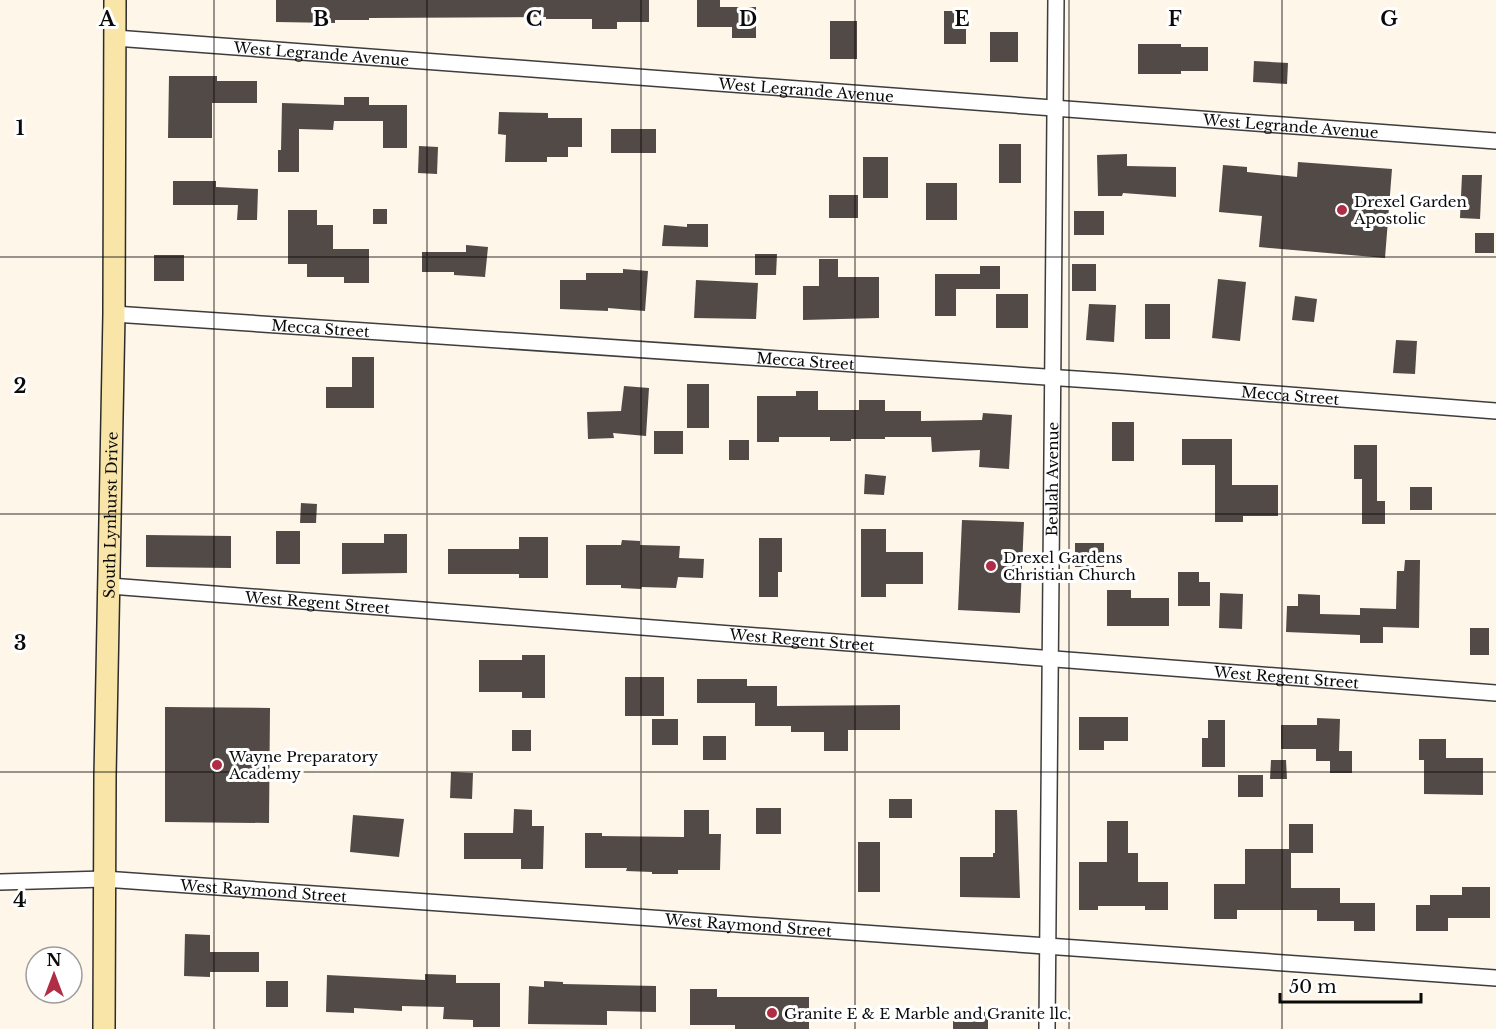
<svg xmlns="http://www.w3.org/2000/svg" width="1496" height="1029" font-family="'Libre Baskerville',serif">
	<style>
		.building { fill: #524a47 }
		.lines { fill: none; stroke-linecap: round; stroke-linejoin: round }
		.street-casing { stroke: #3d3d3d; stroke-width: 18 }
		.secondary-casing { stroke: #2c2c2c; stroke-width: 24 }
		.street { stroke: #fff; stroke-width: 15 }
		.secondary { stroke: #f9e5a8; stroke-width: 21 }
		.grid { fill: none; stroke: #0a0a0a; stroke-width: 1.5; stroke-opacity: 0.55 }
		.poi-dot { fill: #af2d45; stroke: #fff; stroke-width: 2 }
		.labels { text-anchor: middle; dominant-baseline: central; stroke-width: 6; stroke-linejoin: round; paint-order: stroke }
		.street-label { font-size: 15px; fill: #0a0a0a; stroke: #fff }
		.poi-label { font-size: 15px; fill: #0a0a0a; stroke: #fff; text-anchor: start }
		.grid-label { font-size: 20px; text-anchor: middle; font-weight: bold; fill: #0a0a0a; stroke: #fff; stroke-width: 6; stroke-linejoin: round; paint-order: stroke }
	</style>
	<rect width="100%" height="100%" fill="#fef6e8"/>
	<g class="building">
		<polygon points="276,0 649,0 649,22 617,22 617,29 592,29 592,19 546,19 546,17 369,18 369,20 335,20 335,23 276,22"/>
		<polygon points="697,0 720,0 720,7 756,7 756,38 732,38 732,27 697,27"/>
		<rect x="944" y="11" width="22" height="33"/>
		<rect x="830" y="21" width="27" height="38"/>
		<rect x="990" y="32" width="28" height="30"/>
		<polygon points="1138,44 1181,44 1181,47 1208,47 1208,71 1181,71 1181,74 1138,74"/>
		<polygon points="1254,61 1288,63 1287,84 1253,82"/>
		<polygon points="169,76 217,76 217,81 257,81 257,103 212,103 212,138 168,138"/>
		<polygon points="344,97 369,97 369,105 407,105 407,148 383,148 383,121 334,121 333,130 299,129 299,172 278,172 278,150 281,150 282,103 344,105"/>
		<polygon points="499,112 548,113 548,118 582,118 582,147 568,147 568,157 547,157 547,162 505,162 506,135 498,134"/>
		<rect x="611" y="129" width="45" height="24"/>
		<rect x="999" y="144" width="22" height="39"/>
		<polygon points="419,146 438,147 437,174 418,173"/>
		<polygon points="1127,154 1127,166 1176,167 1176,197 1123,193 1122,196 1098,196 1097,155"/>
		<rect x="863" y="157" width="25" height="41"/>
		<polygon points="1298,162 1392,169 1385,258 1259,247 1262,216 1219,212 1223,165 1247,167 1247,172 1297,177"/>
		<polygon points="1462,175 1482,175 1480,219 1460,218"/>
		<polygon points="173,181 216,181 216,187 258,189 257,220 237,220 238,205 173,205"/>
		<rect x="926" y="183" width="31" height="37"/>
		<rect x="829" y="195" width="29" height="23"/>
		<rect x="373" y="209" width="14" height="15"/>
		<polygon points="288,210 317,210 317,225 333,225 333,249 369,249 369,283 344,283 344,277 307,277 307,264 288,264"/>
		<rect x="1074" y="211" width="30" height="24"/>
		<polygon points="687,224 708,224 708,247 662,246 664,225 687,227"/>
		<rect x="1475" y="233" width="19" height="20"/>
		<polygon points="466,245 488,247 485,277 454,275 454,272 422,272 422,252 466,252"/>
		<polygon points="755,254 777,254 776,275 755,275"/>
		<rect x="154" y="255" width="30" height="26"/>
		<polygon points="819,259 838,259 838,277 879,277 879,318 803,320 803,286 819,286"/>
		<rect x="1072" y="264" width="24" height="27"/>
		<polygon points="980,266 1000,266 1000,289 956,289 956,316 935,316 935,274 980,274"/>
		<polygon points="623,269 648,271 645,311 608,308 608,311 560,309 560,280 586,280 586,273 623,273"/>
		<polygon points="1218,279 1246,282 1240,341 1212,338"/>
		<polygon points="696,280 758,283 756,319 694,318"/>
		<rect x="996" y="294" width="32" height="34"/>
		<polygon points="1295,296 1317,299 1314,322 1292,320"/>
		<polygon points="1089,304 1116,305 1114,342 1086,340"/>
		<rect x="1145" y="304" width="25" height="35"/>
		<polygon points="1396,340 1417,341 1415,374 1393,373"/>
		<polygon points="352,357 374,357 374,408 326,408 326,387 352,387"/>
		<rect x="687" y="384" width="22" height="44"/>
		<polygon points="624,386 649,388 646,436 613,433 614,438 588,439 587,412 621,411"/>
		<polygon points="796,391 818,391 818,410 859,410 859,400 885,400 885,411 921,411 921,421 982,420 983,413 1012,415 1009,469 979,467 980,450 932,452 931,437 885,437 885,439 851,439 851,441 830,441 830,437 779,437 779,442 757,442 757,396 796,396"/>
		<rect x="1112" y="422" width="22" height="39"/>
		<rect x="654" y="431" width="29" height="23"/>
		<polygon points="1182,439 1232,439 1232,485 1278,485 1278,516 1243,516 1243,522 1215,522 1215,465 1182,465"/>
		<rect x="729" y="440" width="20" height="20"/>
		<polygon points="1354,445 1377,445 1377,501 1385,501 1385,524 1362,524 1362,479 1354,479"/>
		<polygon points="865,474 886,476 884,495 864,494"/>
		<rect x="1410" y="487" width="22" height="23"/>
		<polygon points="301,503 317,504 316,523 300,523"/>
		<polygon points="962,520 1024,522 1020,613 958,610"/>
		<polygon points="861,529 886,529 886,552 923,552 923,584 886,584 886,597 861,597"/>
		<rect x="276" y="531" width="24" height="33"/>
		<polygon points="384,534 407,534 407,573 342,574 342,543 384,543"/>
		<polygon points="146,535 231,536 231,568 146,567"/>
		<polygon points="519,537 548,537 548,578 519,578 519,574 448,574 448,549 519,549"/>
		<polygon points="759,538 782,538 782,572 778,572 778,597 759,597"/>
		<polygon points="622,540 640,541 640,545 680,546 679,558 704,559 703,578 678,577 676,588 642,587 641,589 621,588 621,585 586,585 586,545 621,545"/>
		<rect x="1075" y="543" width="29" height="24"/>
		<polygon points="1405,560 1420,560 1419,628 1383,627 1383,643 1360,643 1360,635 1286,632 1287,606 1298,606 1298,594 1320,595 1320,614 1360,615 1360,608 1396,609 1397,571 1404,571"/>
		<polygon points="1178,572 1199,572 1199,582 1210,582 1210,606 1178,606"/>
		<polygon points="1107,590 1131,590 1131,598 1169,598 1169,626 1107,626"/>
		<polygon points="1220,593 1243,594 1242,629 1219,628"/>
		<rect x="1470" y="628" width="19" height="27"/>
		<polygon points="522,655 545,655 545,698 522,698 522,692 479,692 479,660 522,660"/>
		<rect x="625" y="677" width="39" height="39"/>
		<polygon points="697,679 747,679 747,686 777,686 777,706 900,705 900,730 848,730 848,751 824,751 824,732 791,732 791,726 755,726 755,703 697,703"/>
		<polygon points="165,707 270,708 269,823 165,822"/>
		<polygon points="1079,717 1128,717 1128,741 1104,741 1104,750 1079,750"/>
		<polygon points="1317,718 1340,719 1339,751 1352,751 1352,773 1330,773 1330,761 1316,761 1316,749 1281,749 1281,725 1317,725"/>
		<rect x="652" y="719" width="26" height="26"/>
		<polygon points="1208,720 1225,720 1225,767 1202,767 1202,738 1208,738"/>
		<rect x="512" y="730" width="19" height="21"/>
		<rect x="703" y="736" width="23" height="24"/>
		<polygon points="1419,739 1446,739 1446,758 1483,758 1483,795 1424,794 1424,760 1419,760"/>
		<polygon points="1271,760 1286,760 1287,779 1270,779"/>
		<polygon points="451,772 473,773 472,799 450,798"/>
		<rect x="1238" y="775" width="25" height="22"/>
		<rect x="889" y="799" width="23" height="19"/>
		<rect x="756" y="808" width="25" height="26"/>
		<polygon points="514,809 532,810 532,826 544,826 543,869 521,869 521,859 464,859 464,833 513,833"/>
		<polygon points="684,810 709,810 709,834 721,834 720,870 678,870 678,874 652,874 652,872 626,871 627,868 585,868 585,833 602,833 602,836 684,837"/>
		<polygon points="995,810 1017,810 1020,898 960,897 960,857 993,857 993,853 995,853"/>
		<polygon points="353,815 404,819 399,857 350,852"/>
		<polygon points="1107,821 1128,821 1128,853 1138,853 1138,882 1168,882 1168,910 1145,910 1145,906 1098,906 1098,910 1079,910 1079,862 1107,862"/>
		<polygon points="1289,824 1313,824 1313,853 1291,853 1291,888 1340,888 1340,903 1375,903 1375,931 1354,931 1354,921 1317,921 1317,910 1237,910 1237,919 1214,919 1214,884 1245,884 1245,849 1289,849"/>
		<rect x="858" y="842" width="22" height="50"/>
		<polygon points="1462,887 1490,887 1490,918 1448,918 1448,931 1416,931 1416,905 1430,905 1430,895 1462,895"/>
		<polygon points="185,934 210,935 210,952 259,952 259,972 210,972 210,977 184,976"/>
		<polygon points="425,974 456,975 456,983 500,983 500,1027 473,1027 473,1020 443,1019 444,1007 402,1006 402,1011 354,1008 354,1013 326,1012 327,975 425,980"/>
		<rect x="266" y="981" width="22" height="26"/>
		<polygon points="544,981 563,982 563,984 656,986 656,1012 607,1011 607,1025 528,1024 529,986 544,987"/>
		<polygon points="690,989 717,989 717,997 809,997 809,1029 735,1029 735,1025 690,1025"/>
		<rect x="953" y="1012" width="35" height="17"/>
	</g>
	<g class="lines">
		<defs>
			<g id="street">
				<path id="s1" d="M 115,38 L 1496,141"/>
				<path id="s2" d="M 114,314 L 1121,382 L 1496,411"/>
				<path id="s3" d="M 110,586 L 1496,693"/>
				<path id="s4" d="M 0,882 L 104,879 L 1496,978"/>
				<path id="s5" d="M 1047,1029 L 1056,0"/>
			</g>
			<g id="secondary">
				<path id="s6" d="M 104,1029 L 105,777 L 114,314 L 115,0"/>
			</g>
		</defs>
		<use href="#street" class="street-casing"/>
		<use href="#secondary" class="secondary-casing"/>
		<use href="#street" class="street"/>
		<use href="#secondary" class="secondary"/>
	</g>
	<path class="grid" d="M 214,0 L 214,1029M 427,0 L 427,1029M 641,0 L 641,1029M 855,0 L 855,1029M 1069,0 L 1069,1029M 1282,0 L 1282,1029M 0,257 L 1496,257M 0,514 L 1496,514M 0,772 L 1496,772"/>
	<g class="poi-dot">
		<circle cx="1342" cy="210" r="6"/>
		<circle cx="991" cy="566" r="6"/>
		<circle cx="217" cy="765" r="6"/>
		<circle cx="772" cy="1013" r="6"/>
	</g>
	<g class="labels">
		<g class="street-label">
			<text stroke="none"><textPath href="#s1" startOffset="207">West Legrande Avenue</textPath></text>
			<text stroke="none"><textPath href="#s1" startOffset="693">West Legrande Avenue</textPath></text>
			<text stroke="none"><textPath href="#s1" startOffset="1179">West Legrande Avenue</textPath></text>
			<text stroke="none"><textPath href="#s2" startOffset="207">Mecca Street</textPath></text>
			<text stroke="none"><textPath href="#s2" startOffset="693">Mecca Street</textPath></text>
			<text stroke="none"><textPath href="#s2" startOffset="1179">Mecca Street</textPath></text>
			<text stroke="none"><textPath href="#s5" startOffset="550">Beulah Avenue</textPath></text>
			<text stroke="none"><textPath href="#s6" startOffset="514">South Lynhurst Drive</textPath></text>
			<text stroke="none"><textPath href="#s3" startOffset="208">West Regent Street</textPath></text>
			<text stroke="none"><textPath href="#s3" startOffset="694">West Regent Street</textPath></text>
			<text stroke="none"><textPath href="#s3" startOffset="1180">West Regent Street</textPath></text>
			<text stroke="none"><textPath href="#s4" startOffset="264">West Raymond Street</textPath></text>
			<text stroke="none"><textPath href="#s4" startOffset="750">West Raymond Street</textPath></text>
		</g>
		<g class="poi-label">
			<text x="1354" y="201">Drexel Garden<tspan x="1354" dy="17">Apostolic</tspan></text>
			<text x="1003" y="557">Drexel Gardens<tspan x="1003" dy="17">Christian Church</tspan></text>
			<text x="229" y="756">Wayne Preparatory<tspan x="229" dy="17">Academy</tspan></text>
			<text x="784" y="1013">Granite E &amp; E Marble and Granite llc.</text>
		</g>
	</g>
	<g class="grid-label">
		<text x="107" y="26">A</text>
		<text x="321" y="26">B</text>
		<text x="534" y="26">C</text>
		<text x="748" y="26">D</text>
		<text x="962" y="26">E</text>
		<text x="1175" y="26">F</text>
		<text x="1389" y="26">G</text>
		<text x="20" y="135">1</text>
		<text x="20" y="393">2</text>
		<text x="20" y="650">3</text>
		<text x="20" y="907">4</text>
	</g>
	<g transform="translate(54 975)"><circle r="28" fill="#ffffff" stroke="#9d9d9d" stroke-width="1.5"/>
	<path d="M0-4.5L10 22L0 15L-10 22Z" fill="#af2d45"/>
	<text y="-9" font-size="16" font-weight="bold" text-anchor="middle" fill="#0a0a0a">N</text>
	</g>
	<path d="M1280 993v9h141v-9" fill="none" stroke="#0a0a0a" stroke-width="3"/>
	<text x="1289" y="993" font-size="18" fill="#0a0a0a" stroke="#ffffff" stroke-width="4.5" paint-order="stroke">50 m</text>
</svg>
